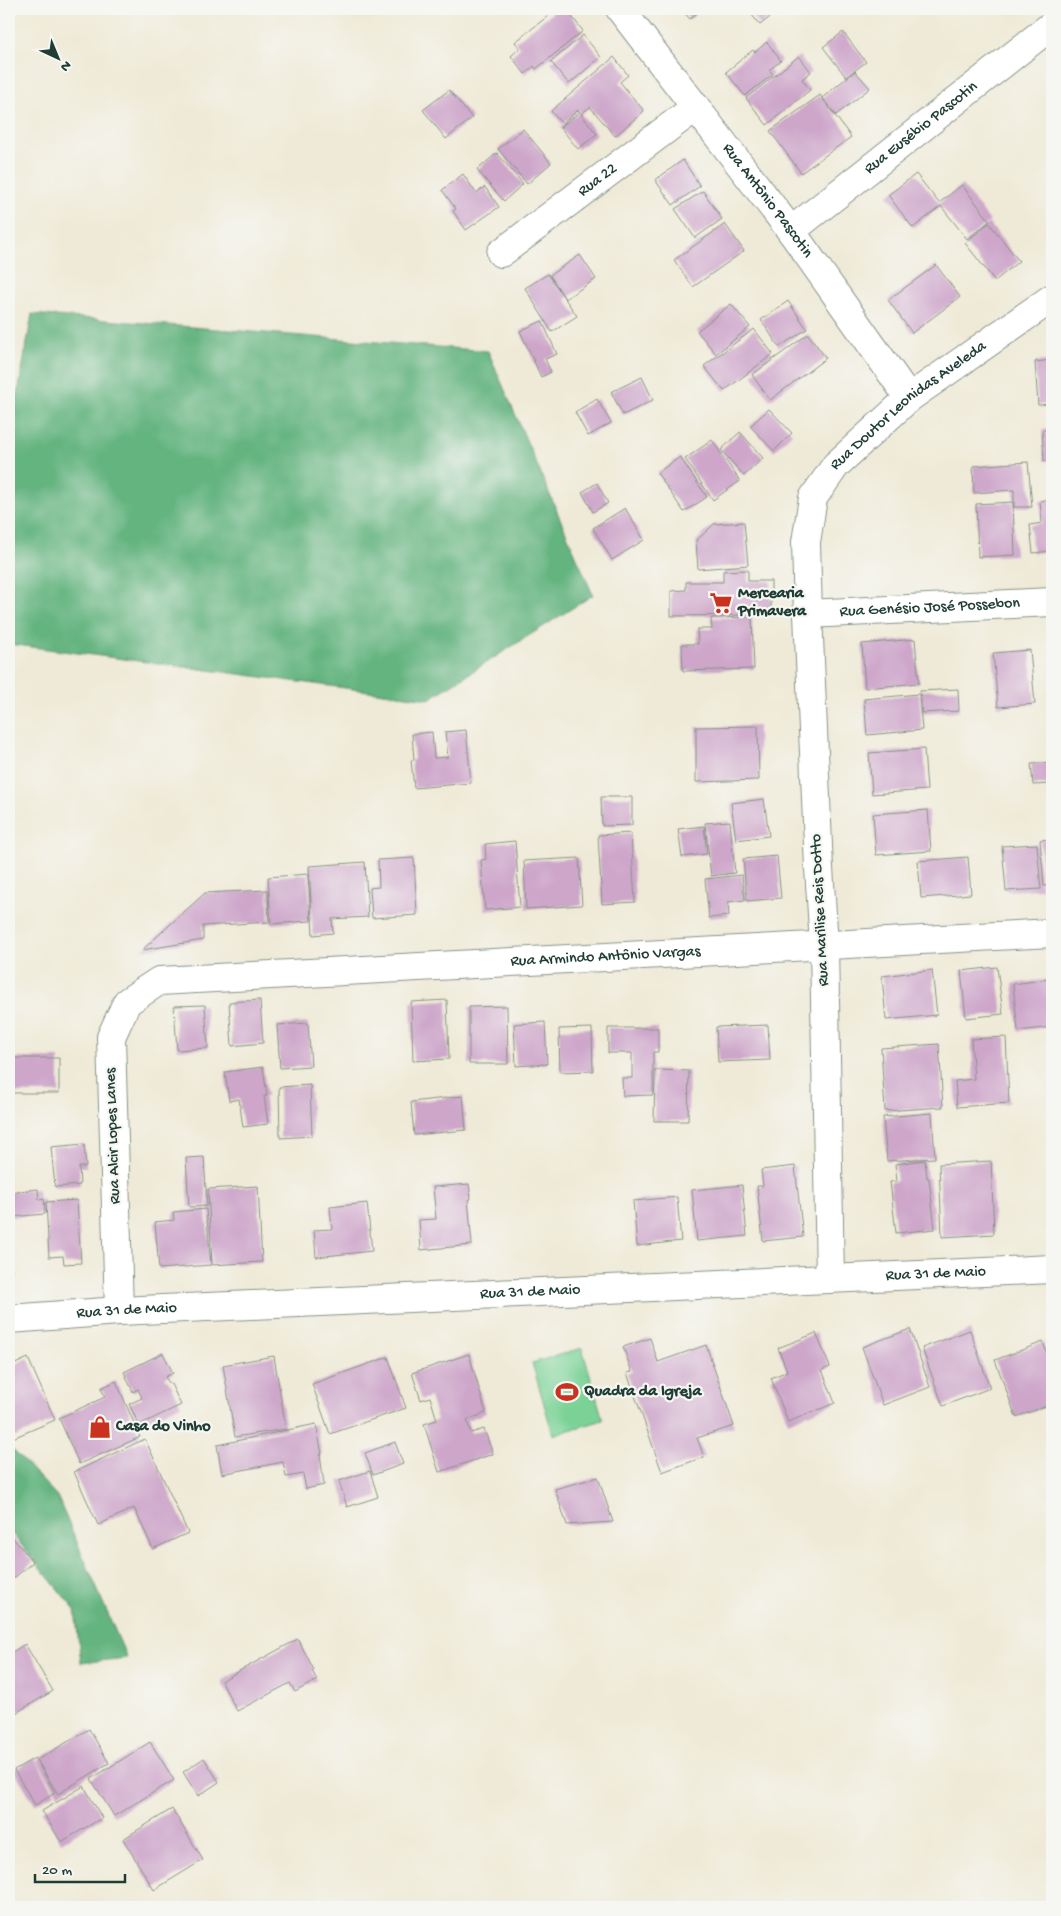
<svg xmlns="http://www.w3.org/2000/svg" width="1061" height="1916" font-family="'Gochi Hand',sans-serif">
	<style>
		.green { fill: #7ad296; stroke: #4c8865 }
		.forest { fill: #63b47f; stroke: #41785a }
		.building { fill: #cda6ca }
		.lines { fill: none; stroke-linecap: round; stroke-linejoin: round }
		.street-casing { stroke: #879486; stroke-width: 30 }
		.street { stroke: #fff; stroke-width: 28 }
		.labels { text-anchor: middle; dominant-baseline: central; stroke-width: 4.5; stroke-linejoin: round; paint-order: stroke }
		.street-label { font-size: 16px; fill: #1f3d34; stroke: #f6f6f2 }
		.poi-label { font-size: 16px; font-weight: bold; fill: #1f3d34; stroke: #f6f6f2; text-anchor: start }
	</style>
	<rect width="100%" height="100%" fill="#f6f6f2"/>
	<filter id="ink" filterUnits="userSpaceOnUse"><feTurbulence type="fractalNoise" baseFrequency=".02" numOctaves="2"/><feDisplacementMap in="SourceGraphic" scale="10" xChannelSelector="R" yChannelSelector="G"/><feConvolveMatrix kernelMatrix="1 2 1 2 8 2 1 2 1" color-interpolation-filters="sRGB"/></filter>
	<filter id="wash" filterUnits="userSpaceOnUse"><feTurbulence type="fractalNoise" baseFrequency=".0096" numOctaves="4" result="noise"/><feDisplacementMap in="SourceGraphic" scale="20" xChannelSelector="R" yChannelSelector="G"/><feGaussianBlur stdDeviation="1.12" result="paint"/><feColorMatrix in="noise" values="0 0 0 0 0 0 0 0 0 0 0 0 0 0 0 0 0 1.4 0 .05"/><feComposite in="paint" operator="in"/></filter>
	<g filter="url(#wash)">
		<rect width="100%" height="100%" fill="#efead7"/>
		<polygon class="green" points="582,1348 603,1420 553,1435 532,1363"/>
		<g class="forest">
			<polygon points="32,314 488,351 593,595 429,699 9,644 9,443"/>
			<polygon points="9,1446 57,1496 127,1658 81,1663 75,1610 9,1530"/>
		</g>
		<g id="blocks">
			<g class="building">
				<polygon points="557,9 566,9 583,31 536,69 534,66 525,74 511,56 520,48 515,42"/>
				<polygon points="681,9 702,9 690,19"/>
				<polygon points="747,9 780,9 760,25"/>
				<polygon points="843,32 866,62 846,77 823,47"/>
				<polygon points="583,35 601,57 569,84 551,62"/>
				<polygon points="767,42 781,61 769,70 773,74 745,96 726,72 753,50 755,52"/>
				<polygon points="799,56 811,72 802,79 810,90 767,125 746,98"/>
				<polygon points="614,57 628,75 620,82 644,111 615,136 590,107 581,114 597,134 578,149 560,127 580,112 578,110 562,124 551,111"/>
				<polygon points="855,71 870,88 836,115 822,98"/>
				<polygon points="449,90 472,118 446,139 423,110"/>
				<polygon points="820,95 851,137 801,173 770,131"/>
				<polygon points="523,129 551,163 527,184 498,149"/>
				<polygon points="497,153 523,184 504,201 477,170"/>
				<polygon points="683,160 700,186 673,205 655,180"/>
				<polygon points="463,174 476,193 485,187 499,207 466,230 453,211 456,209 442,190"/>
				<polygon points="916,174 939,203 962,185 990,221 967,239 941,206 913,228 888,195"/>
				<polygon points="703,191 722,219 695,238 675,209"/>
				<polygon points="989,223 1019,261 995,281 965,243"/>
				<polygon points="725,224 744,251 693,287 674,260"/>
				<polygon points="580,255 596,279 565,299 550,275"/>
				<polygon points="936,265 960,297 912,333 888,300"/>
				<polygon points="548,274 577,316 552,332 525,288"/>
				<polygon points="788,301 807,329 779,347 761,320"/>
				<polygon points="731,304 750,327 716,354 697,331"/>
				<polygon points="542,321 557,354 545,359 551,372 541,377 520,331"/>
				<polygon points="754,329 773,354 724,391 704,366"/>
				<polygon points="808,334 826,358 770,400 752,375"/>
				<polygon points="1052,360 1052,404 1038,405 1035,362"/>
				<polygon points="642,377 653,400 623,415 611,392"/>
				<polygon points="597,399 611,423 588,436 575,412"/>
				<polygon points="769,409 792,433 774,451 750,426"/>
				<polygon points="1052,429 1052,461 1044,461 1042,430"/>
				<polygon points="740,432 763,458 744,476 721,450"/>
				<polygon points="712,440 740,481 713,500 685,459"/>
				<polygon points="680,457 707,497 684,512 657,473"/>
				<polygon points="1028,462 1032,507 1014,507 1014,490 974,493 973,466"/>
				<polygon points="597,483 608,503 593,512 582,492"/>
				<polygon points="1052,499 1052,551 1033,553 1030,525 1042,523 1040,501"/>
				<polygon points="1013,502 1015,555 978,557 976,504"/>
				<polygon points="625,508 644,540 612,560 593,528"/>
				<polygon points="744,522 748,565 698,569 696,541 714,524"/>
				<polygon points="748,570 748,581 771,581 771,615 671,616 671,591 686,590 686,582 723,582 723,571"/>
				<polygon points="752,617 754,669 683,671 682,644 698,644 697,629 712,629 711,618"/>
				<polygon points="915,639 919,683 865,688 862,644"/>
				<polygon points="1030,650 1035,704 998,707 993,653"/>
				<polygon points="958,689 959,711 922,713 920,691"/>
				<polygon points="919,694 922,730 867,735 864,699"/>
				<polygon points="758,726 759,780 696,782 696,727"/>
				<polygon points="466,730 471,783 414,788 411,760 414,760 412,734 432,732 434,758 448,757 445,732"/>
				<polygon points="924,749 927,790 872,794 869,753"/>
				<polygon points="1052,763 1052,784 1033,785 1031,764"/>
				<polygon points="601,797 632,797 632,825 602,826"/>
				<polygon points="764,799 769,836 736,840 731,803"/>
				<polygon points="928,810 931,851 876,855 873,814"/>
				<polygon points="730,821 735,873 711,876 705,823"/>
				<polygon points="704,826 707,854 682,857 678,829"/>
				<polygon points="631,833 635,902 602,904 598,835"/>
				<polygon points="1052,839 1052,885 1044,886 1040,840"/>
				<polygon points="515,841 520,907 485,910 481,860 486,859 485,844"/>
				<polygon points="1037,844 1041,889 1006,891 1002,846"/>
				<polygon points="777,856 781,898 747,901 743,859"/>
				<polygon points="968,857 971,894 921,898 918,861"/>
				<polygon points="414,858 417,915 372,918 370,888 379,887 378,860"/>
				<polygon points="579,858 582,905 526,909 524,861"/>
				<polygon points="365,862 368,917 332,919 333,933 313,935 309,866"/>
				<polygon points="308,874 311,921 271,924 268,877"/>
				<polygon points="742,875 745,900 728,902 729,916 709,918 705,879"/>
				<polygon points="268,890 269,922 203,926 203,940 142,950 205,893"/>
				<polygon points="997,967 1003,1014 966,1018 961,971"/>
				<polygon points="932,970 937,1015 886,1020 882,976"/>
				<polygon points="1049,979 1052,1003 1052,1027 1018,1031 1013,984"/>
				<polygon points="260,1000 263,1043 232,1046 229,1002"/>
				<polygon points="447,1000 449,1059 413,1061 411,1002"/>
				<polygon points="205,1005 208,1048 177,1050 174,1006"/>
				<polygon points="507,1006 508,1064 469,1064 469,1007"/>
				<polygon points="545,1022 547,1064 516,1066 514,1024"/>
				<polygon points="308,1023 311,1066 280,1068 277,1025"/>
				<polygon points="768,1025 770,1060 718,1062 716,1027"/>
				<polygon points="592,1028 593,1071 560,1072 559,1029"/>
				<polygon points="608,1028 658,1028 658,1052 653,1052 653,1095 623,1096 622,1078 632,1078 632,1053 608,1053"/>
				<polygon points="1006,1037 1009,1103 957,1107 955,1081 974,1079 971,1039"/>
				<polygon points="939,1044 943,1107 885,1111 881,1048"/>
				<polygon points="10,1058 59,1058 59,1093 9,1093 9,1062 10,1062"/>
				<polygon points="263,1067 267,1096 264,1096 268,1124 243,1127 239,1099 229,1101 225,1072"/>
				<polygon points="655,1070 689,1071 688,1121 654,1121"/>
				<polygon points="310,1085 312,1136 280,1138 279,1087"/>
				<polygon points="463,1096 466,1130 414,1135 411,1102"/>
				<polygon points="932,1113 935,1158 887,1161 883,1117"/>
				<polygon points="84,1144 86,1167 79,1167 80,1185 55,1187 51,1147"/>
				<polygon points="204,1157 207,1206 189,1207 186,1158"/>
				<polygon points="925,1160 927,1178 929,1178 935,1229 896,1233 890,1182 897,1181 895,1164"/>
				<polygon points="991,1161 994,1234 942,1237 939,1164"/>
				<polygon points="795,1166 803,1237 763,1241 757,1186 763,1186 761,1170"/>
				<polygon points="469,1184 471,1199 468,1199 472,1245 421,1250 419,1220 436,1219 433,1187"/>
				<polygon points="742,1185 747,1236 697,1241 692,1190"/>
				<polygon points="258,1186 262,1262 212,1265 208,1189"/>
				<polygon points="38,1189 39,1200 44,1199 45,1214 11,1217 9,1192"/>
				<polygon points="677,1197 681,1241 637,1246 633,1201"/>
				<polygon points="77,1200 81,1263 64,1264 63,1256 49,1257 46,1202"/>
				<polygon points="367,1203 372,1251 316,1257 314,1230 332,1229 330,1207"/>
				<polygon points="206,1209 211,1265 159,1269 155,1222 174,1220 173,1212"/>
				<polygon points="9,1252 10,1252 12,1272 9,1272"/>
				<polygon points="910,1329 930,1387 883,1405 862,1347"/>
				<polygon points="970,1330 990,1388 943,1406 922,1348"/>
				<polygon points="816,1333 830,1367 822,1370 835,1403 788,1422 771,1378 787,1371 778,1348"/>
				<polygon points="650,1338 658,1362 706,1345 734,1426 697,1438 704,1457 662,1472 627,1373 632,1372 623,1347"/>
				<polygon points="1043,1342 1052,1368 1052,1404 1016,1417 995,1360"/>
				<polygon points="163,1353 173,1373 165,1377 170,1384 171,1384 181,1405 139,1425 129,1404 142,1398 138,1389 133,1392 124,1372"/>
				<polygon points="469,1354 486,1413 467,1420 471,1433 484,1429 493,1454 439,1472 424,1424 437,1420 430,1397 421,1400 412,1373"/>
				<polygon points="274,1356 286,1429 235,1437 223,1365"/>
				<polygon points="388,1357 406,1408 330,1434 312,1384"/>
				<polygon points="28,1358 55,1420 13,1438 9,1427 9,1367"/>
				<polygon points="116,1381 140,1437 79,1464 59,1418 105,1397 101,1388"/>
				<polygon points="316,1424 322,1454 320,1454 324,1485 306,1489 303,1474 286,1477 283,1462 222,1474 217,1445"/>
				<polygon points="145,1439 188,1533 153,1549 134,1508 98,1525 74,1472"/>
				<polygon points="395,1442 403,1464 373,1475 365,1453"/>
				<polygon points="370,1471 378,1497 347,1507 339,1481"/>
				<polygon points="598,1477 613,1522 567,1525 555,1489"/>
				<polygon points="9,1533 33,1562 9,1582"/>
				<polygon points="298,1639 314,1670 312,1671 317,1680 295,1692 290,1683 237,1711 221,1681"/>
				<polygon points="25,1644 53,1691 9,1717 9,1654"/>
				<polygon points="89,1729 109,1763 58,1794 37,1760"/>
				<polygon points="150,1742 174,1780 114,1816 91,1779"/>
				<polygon points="35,1758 55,1793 35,1805 14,1770"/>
				<polygon points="204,1758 219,1782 198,1796 183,1772"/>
				<polygon points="84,1786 102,1818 61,1842 42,1811"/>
				<polygon points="172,1809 203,1860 154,1890 123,1839"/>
			</g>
		</g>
	</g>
	<g filter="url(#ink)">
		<use href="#blocks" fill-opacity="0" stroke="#879486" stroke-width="1"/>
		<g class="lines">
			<defs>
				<g id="street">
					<path id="s1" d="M 620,9 L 791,231 L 909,398"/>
					<path id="s2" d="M 791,231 L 1052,25"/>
					<path id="s3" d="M 501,253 L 696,107"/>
					<path id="s4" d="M 808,614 L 1052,602"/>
					<path id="s5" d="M 830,1279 L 824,945 L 819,868 L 808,614 L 806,542 L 813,498 L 836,465 L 909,398 L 1052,298"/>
					<path id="s6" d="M 119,1311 L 111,1037 L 127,1002 L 159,981 L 1052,933"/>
					<path id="s7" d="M 9,1319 L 119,1311 L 1052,1269"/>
				</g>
			</defs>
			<use href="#street" class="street-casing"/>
			<use href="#street" class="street"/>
		</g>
	</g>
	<defs>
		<symbol id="supermarket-bare" viewBox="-9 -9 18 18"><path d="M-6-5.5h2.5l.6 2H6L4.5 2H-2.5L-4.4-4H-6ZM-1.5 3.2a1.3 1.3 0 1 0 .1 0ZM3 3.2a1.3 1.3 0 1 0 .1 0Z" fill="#c8321e" stroke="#f6f6f2" stroke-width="2.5" paint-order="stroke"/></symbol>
		<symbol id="stadium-bare" viewBox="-9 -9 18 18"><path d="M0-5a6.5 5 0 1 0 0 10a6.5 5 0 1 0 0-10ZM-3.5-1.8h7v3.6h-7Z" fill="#c8321e" stroke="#f6f6f2" stroke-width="2.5" paint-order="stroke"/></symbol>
		<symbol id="shop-bare" viewBox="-9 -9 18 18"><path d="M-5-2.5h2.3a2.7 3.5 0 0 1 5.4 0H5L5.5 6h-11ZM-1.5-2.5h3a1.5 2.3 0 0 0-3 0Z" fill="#c8321e" stroke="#f6f6f2" stroke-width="2.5" paint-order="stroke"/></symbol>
	</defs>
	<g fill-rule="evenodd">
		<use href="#supermarket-bare" x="705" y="587" width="32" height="32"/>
		<use href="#stadium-bare" x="551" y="1376" width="32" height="32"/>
		<use href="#shop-bare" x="84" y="1411" width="32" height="32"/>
	</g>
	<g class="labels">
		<g class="street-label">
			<text stroke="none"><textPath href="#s2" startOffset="166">Rua Eusébio Pascotin</textPath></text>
			<text stroke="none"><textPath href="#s3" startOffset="121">Rua 22</textPath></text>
			<text stroke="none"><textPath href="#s1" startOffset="242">Rua Antônio Pascotin</textPath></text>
			<text stroke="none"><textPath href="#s5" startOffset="916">Rua Doutor Leonidas Aveleda</textPath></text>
			<text stroke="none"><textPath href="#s4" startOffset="122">Rua Genésio José Possebon</textPath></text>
			<text transform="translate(821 910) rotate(-93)">Rua Marilise Reis Dotto</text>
			<text stroke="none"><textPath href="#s6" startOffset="798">Rua Armindo Antônio Vargas</textPath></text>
			<text transform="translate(114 1136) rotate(-92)">Rua Alcir Lopes Lanes</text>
			<text stroke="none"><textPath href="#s7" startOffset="928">Rua 31 de Maio</textPath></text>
			<text stroke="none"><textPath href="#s7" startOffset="522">Rua 31 de Maio</textPath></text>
			<text stroke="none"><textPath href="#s7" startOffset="118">Rua 31 de Maio</textPath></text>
		</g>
		<g class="poi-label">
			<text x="738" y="594">Mercearia<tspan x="738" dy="18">Primavera</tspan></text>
			<text x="584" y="1392">Quadra da Igreja</text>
			<text x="116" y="1427">Casa do Vinho</text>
		</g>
	</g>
	<rect width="1061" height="1916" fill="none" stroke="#f6f6f2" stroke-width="30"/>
	<g transform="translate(58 58) rotate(136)" stroke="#f6f6f2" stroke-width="4" paint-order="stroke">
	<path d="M0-4L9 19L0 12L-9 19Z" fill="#1f3d34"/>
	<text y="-8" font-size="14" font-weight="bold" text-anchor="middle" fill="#1f3d34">N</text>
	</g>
	<path d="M35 1874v8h90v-8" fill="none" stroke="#1f3d34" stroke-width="2.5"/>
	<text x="42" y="1874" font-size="15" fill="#1f3d34" stroke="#f6f6f2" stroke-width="4" paint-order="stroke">20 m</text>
</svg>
